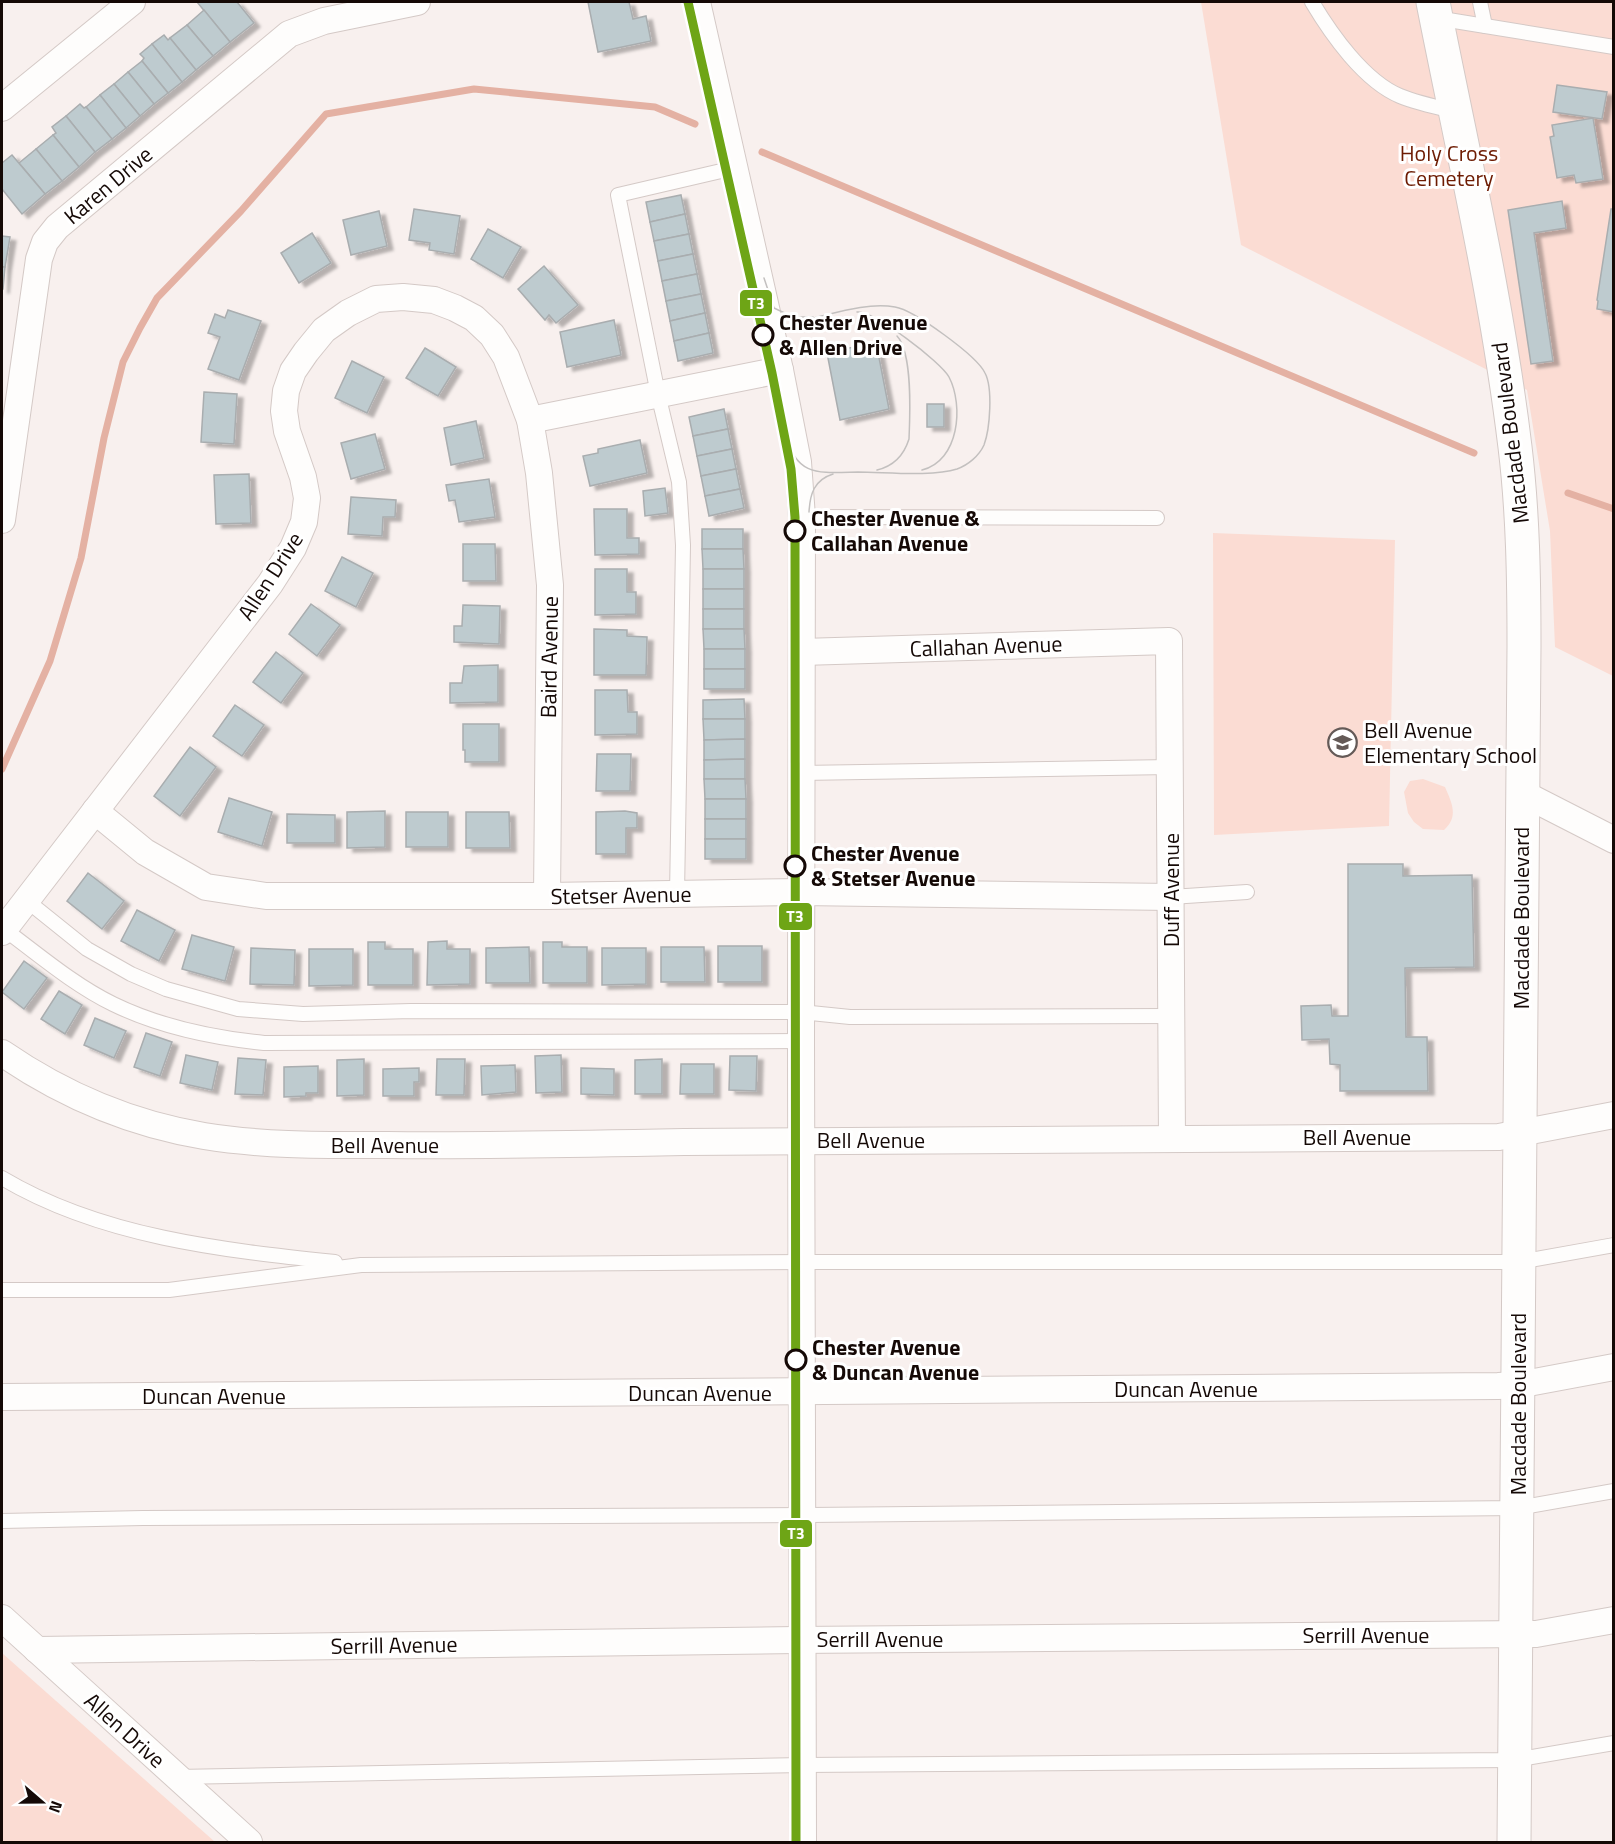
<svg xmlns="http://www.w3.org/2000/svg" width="1615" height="1844" font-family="'Titillium Web',sans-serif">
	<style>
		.green { fill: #fbdcd3 }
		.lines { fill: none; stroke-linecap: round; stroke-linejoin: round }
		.stream { stroke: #e4b1a3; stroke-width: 7 }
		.building { fill: #becbcf; stroke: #a9adaf; stroke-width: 1.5; filter: url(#shadow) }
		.service-casing { stroke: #d4c9c6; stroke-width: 16 }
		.minor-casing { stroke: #d4c9c6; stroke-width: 28 }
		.primary-casing { stroke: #d4c9c6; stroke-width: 35 }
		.service { stroke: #fefdfc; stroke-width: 14 }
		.minor { stroke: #fefdfc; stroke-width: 26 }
		.primary { stroke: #fefdfc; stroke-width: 33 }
		.tram { stroke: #c3c0bf; stroke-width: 1.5 }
		.tram-1-casing { stroke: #fff; stroke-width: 14 }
		.tram-1 { stroke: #6ea516; stroke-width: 9 }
		.stop-dot { fill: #fff; stroke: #150906; stroke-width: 3 }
		.labels { text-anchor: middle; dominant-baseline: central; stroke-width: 6; stroke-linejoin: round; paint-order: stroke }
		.park-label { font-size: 22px; fill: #6d1b02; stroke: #fff }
		.street-label { font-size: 22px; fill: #150906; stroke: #fff }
		.stop-label { font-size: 22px; font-weight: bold; fill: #150906; stroke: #fff; text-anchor: start }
		.poi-label { font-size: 22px; fill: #150906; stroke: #fff; text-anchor: start }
		.line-badge { stroke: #fff; stroke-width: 2 }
		.badge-label { font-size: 16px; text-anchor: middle; font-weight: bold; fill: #fff }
	</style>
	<defs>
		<filter id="shadow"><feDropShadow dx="6" dy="4" stdDeviation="1.5" flood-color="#0004"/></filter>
	</defs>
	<rect width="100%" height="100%" fill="#f8f0ee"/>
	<g class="green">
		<polygon points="1201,2 1613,2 1613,676 1555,647 1550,531 1527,390 1241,245"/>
		<polygon points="1213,533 1395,540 1389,826 1214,835"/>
		<path d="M 1423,779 L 1445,787 C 1452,803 1459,817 1444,830 L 1423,829 L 1414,822 L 1408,813 L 1404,792 L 1410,781 Z"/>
		<polygon points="2,1653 215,1842 2,1842"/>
	</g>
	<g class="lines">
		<g class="stream">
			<polyline points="762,152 1474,453"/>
			<polyline points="1568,493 1614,509"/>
			<polyline points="2,769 50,661 81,558 104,438 123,362 140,328 157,298 241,211 326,114 474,89 655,107 695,124"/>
		</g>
	</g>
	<g class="building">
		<polygon points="197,2 237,2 254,23 230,42"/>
		<polygon points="588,2 629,2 633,19 646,16 651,41 598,52"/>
		<polygon points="204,10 230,42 213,56 187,25"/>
		<polygon points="187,25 213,56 196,70 170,38"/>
		<polygon points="164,35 168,40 170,38 196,70 182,82 152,44"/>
		<polygon points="152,44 182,82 168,93 142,61 144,58 140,54"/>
		<polygon points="142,61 168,93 154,104 128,72"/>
		<polygon points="128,72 154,104 140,116 114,84"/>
		<polygon points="114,84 140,116 126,128 100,95"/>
		<polygon points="1557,85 1607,92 1602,119 1553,112"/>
		<polygon points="100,95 126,128 112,139 86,107"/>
		<polygon points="80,104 84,108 86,107 112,139 95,152 66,116"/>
		<polygon points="66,116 95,152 79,167 53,135 56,133 52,127"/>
		<polygon points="1593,118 1603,179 1576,183 1574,175 1557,178 1550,137 1554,136 1552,125"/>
		<polygon points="53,135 79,167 62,181 36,149"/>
		<polygon points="36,149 62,181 45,194 19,163"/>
		<polygon points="12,155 45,194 22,214 2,189 2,163"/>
		<polygon points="681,195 685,214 650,222 646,202"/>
		<polygon points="1562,201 1566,228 1534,233 1553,361 1531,364 1508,210"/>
		<polygon points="414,209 460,216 454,254 429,250 430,243 409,240"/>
		<polygon points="1611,209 1614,209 1614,312 1597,309 1598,301 1597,300"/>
		<polygon points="379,211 387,246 351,255 343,220"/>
		<polygon points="685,214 689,234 654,241 650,222"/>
		<polygon points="488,229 521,247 503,278 471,259"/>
		<polygon points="312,233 331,263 299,283 281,253"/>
		<polygon points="689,234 693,254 658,261 654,241"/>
		<polygon points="2,236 10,237 5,267 2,267"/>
		<polygon points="693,254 697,274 662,281 658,261"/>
		<polygon points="544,266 578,305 556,323 549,315 545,320 518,289"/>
		<polygon points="2,267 5,267 3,289 2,289"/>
		<polygon points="697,274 701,294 666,301 662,281"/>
		<polygon points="701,294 705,313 670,321 666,301"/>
		<polygon points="228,310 261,321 239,380 208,369 220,337 208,333 215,314 225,318"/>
		<polygon points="705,313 709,333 674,341 670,321"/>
		<polygon points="614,320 621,355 567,367 560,332"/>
		<polygon points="709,333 713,353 678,361 674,341"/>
		<polygon points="876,342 889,409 840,420 827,353"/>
		<polygon points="425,348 456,367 438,396 406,378"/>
		<polygon points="352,361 384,377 367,413 335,398"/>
		<polygon points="204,392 237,394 234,444 201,442"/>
		<rect x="927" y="404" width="17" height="23"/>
		<polygon points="724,409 728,429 693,436 689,417"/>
		<polygon points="476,421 484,458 451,465 444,428"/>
		<polygon points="728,429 732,449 697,456 693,436"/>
		<polygon points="375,434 385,469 351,479 341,443"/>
		<polygon points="640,440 647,473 590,486 583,456 598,453 598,449"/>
		<polygon points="732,449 736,469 701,476 697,456"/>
		<polygon points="736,469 740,489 705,496 701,476"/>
		<polygon points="249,474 251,523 216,524 214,475"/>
		<polygon points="489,479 495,517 459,522 455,500 449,501 446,485"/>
		<polygon points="665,488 668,513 645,516 643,491"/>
		<polygon points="740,489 744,508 709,516 705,496"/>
		<polygon points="351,497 396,500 395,517 383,517 382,536 348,534"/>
		<polygon points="594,509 627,509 627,538 639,538 639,554 595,555"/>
		<rect x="702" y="529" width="41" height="20"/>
		<polygon points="463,544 495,544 496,581 463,581"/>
		<polygon points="702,549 743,549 744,569 703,569"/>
		<polygon points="342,557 373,573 356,607 325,591"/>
		<polygon points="595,569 627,569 627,592 636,592 636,614 595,615"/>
		<rect x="703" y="569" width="41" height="20"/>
		<rect x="703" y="589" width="41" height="20"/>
		<polygon points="311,604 340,625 317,656 289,634"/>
		<polygon points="463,605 500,606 499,644 454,642 454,626 462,626"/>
		<rect x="703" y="609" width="41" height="20"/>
		<polygon points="594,629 627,630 627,636 647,637 646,675 594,675"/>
		<polygon points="703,629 744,629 745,649 704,649"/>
		<rect x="704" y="649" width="41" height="20"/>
		<polygon points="276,652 303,673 281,703 253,682"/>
		<polygon points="498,665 498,702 450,703 450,683 462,683 464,666"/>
		<rect x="704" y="669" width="41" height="20"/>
		<polygon points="595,690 627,690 628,712 637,712 637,734 595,735"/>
		<polygon points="744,699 745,719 703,719 703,700"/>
		<polygon points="235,705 264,725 242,756 213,736"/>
		<polygon points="703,719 745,719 745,739 704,740"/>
		<polygon points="463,724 499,724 499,762 465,762 465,750 463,750"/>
		<polygon points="745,739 745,759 704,760 704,740"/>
		<polygon points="190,747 216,767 180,816 154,796"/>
		<polygon points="597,754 631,754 630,791 596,791"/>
		<polygon points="745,759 745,779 704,779 704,760"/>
		<polygon points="704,779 745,779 746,799 705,799"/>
		<polygon points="229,798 272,812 262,846 218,832"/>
		<rect x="705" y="799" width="41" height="20"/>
		<polygon points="385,811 385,847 347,848 347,812"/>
		<polygon points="625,811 637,813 637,828 626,828 626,854 596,854 596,812"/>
		<rect x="406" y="812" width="42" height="35"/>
		<polygon points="466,812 509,812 510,848 466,848"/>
		<polygon points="287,814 335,815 335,843 287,843"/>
		<rect x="705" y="819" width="41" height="20"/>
		<rect x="705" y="839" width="41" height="20"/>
		<polygon points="1348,864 1403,864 1403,876 1472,875 1474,967 1405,968 1406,1037 1427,1037 1428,1091 1340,1091 1340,1065 1330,1064 1329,1039 1302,1040 1301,1006 1331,1005 1332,1016 1348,1016"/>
		<polygon points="88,873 124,901 102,929 67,901"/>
		<polygon points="137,910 175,930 159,961 121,941"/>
		<polygon points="192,935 234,947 225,981 182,969"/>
		<polygon points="447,941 447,949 470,949 470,984 427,985 428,942"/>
		<polygon points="368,942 385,942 385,949 413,949 413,985 368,985"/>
		<polygon points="543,942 562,942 562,947 587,947 587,983 543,983"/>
		<rect x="718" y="946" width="44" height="36"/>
		<polygon points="529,947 530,983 486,983 486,948"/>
		<polygon points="661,947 704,947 705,982 661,982"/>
		<polygon points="251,948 295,950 294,985 250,984"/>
		<polygon points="602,948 646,948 646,984 602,985"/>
		<polygon points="309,949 353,949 353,985 309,986"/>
		<polygon points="24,961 47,978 24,1009 2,992"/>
		<polygon points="59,991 82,1005 65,1034 41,1019"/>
		<polygon points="95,1018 126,1031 114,1058 84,1045"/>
		<polygon points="146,1033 172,1042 160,1076 134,1067"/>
		<polygon points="186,1055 218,1062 212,1090 180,1083"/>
		<polygon points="561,1055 562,1092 536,1093 535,1056"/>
		<polygon points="730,1056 757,1056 756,1091 729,1090"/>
		<polygon points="238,1058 266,1060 263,1095 235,1094"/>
		<polygon points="364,1059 364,1095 337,1096 337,1060"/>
		<polygon points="437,1059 465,1059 464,1095 436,1095"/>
		<polygon points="662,1059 662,1094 635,1094 635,1060"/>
		<polygon points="681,1064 714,1064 714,1094 680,1094"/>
		<polygon points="515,1065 516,1092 482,1095 481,1066"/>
		<polygon points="318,1066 318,1093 306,1093 306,1096 284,1097 284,1067"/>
		<polygon points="419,1068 419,1082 414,1082 414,1096 383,1096 383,1069"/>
		<polygon points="581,1068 614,1069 614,1095 581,1094"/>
	</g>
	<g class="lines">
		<defs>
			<g id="service">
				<path d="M 1312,2 C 1331,34 1364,81 1400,96 C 1417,103 1436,107 1454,111"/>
				<polyline points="1480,2 1485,26"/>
				<polyline points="1436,18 1614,47"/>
				<polyline points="802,517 1157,518"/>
				<polyline points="801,773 1170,767"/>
				<polyline points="677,894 683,545 679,482 658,394 618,195 734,168"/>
				<polyline points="1171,897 1247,892"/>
				<polyline points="26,900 87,949 131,974 166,989 238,1009 303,1014 411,1011 801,1012 850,1017 1172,1016"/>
				<path d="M 4,929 C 39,955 74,985 113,1004 C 158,1026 215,1038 264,1043 L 801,1041"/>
				<path d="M 2,1178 C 101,1237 222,1250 335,1262"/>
				<polyline points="2,1290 169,1290 361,1265 809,1262 1519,1262 1614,1245"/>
				<polyline points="2,1521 143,1518 809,1515 1517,1508 1614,1491"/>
				<polyline points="177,1777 803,1765 1514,1760 1614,1743"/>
			</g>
			<g id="minor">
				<polyline points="697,2 780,370 798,462 802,517 801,1041 803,1842"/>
				<polyline points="2,108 132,2"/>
				<polyline points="530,420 780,370"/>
				<polyline points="2,520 39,259 45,242 57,227 289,34 324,21 417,2"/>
				<polyline points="802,652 1169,641 1172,1139"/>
				<polyline points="1522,793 1614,840"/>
				<polyline points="95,811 145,852 206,887 266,896 547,896 801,892 1171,897"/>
				<polyline points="2,932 270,584 293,548 304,522 307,498 303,477 287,431 284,411 286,391 293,371 306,352 324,330 348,313 376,299 403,297 434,300 455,308 474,318 492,335 506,357 530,420 539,473 550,585 547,896"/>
				<path d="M 2,1053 C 63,1095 132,1124 204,1136 C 265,1146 326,1145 387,1145 C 486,1146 585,1144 684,1142 C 956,1139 1228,1138 1499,1137 L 1614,1115"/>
				<polyline points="2,1397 1498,1386 1518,1385 1614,1367"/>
				<polyline points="2,1618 249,1842"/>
				<polyline points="37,1650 796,1640 1536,1634 1614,1620"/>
			</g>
			<path id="primary" d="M 1433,2 C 1462,149 1497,297 1515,447 C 1523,513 1524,580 1524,646 L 1514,1842"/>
		</defs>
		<use href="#service" class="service-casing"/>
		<use href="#minor" class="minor-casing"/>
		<use href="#primary" class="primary-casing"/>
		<use href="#service" class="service"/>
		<use href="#minor" class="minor"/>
		<use href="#primary" class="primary"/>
		<g class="tram">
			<polyline points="764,278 774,308 793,317 813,317"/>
			<path d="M 857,312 C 873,310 941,362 949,377 C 964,406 959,461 922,470"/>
			<path d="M 784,433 C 797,477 817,473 858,472 C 885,472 932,477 957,469 C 968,465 979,456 984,445 C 990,429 993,388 985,373 C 977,356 914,310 895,307 C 866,302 833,314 805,320"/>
			<path d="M 877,470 C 894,466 904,455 909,439 C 910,416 913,353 897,336"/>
			<path d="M 809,512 C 810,494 814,480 833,474"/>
		</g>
		<defs>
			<polyline id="tram-1" points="688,2 772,373 791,469 795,517 796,1842"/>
		</defs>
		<use href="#tram-1" class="tram-1-casing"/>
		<use href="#tram-1" class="tram-1"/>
	</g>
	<defs>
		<symbol id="school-ring" viewBox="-11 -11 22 22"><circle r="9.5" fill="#fff" stroke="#645a57" stroke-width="1.5"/><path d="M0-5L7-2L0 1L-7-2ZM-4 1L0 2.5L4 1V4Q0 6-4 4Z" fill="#645a57"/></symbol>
	</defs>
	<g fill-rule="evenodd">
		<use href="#school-ring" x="1326" y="726" width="33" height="33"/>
	</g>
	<g class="stop-dot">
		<circle cx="763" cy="335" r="10"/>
		<circle cx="795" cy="531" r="10"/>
		<circle cx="795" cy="866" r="10"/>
		<circle cx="796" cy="1360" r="10"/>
	</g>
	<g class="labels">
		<g class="park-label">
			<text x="1449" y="153">Holy Cross<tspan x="1449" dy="25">Cemetery</tspan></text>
		</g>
		<g class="street-label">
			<text transform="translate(108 185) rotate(-40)">Karen Drive</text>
			<text transform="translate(1510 433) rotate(-97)">Macdade Boulevard</text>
			<text transform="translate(270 576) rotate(-57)">Allen Drive</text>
			<text transform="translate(986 646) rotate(-2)">Callahan Avenue</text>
			<text transform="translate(549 657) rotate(-89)">Baird Avenue</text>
			<text transform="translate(1171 890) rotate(-90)">Duff Avenue</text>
			<text transform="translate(621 895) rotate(-1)">Stetser Avenue</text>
			<text transform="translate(1521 918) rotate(-90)">Macdade Boulevard</text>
			<text x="1357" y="1137">Bell Avenue</text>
			<text x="871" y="1140">Bell Avenue</text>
			<text x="385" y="1145">Bell Avenue</text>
			<text x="1186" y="1389">Duncan Avenue</text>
			<text x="700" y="1393">Duncan Avenue</text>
			<text x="214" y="1396">Duncan Avenue</text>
			<text transform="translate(1518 1404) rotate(-90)">Macdade Boulevard</text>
			<text x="1366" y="1635">Serrill Avenue</text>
			<text x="880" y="1639">Serrill Avenue</text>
			<text transform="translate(394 1645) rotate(-1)">Serrill Avenue</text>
			<text transform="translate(125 1730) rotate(42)">Allen Drive</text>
		</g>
		<g class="stop-label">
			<text x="779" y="322">Chester Avenue<tspan x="779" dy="25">&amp; Allen Drive</tspan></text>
			<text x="811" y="518">Chester Avenue &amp;<tspan x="811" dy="25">Callahan Avenue</tspan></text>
			<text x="811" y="853">Chester Avenue<tspan x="811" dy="25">&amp; Stetser Avenue</tspan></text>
			<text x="812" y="1347">Chester Avenue<tspan x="812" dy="25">&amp; Duncan Avenue</tspan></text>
		</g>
		<g class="poi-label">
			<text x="1364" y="730">Bell Avenue<tspan x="1364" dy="25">Elementary School</tspan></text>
		</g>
	</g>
	<g class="line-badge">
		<rect x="739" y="289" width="34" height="28" rx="6" fill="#6ea516"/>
		<rect x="778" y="902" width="35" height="29" rx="6" fill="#6ea516"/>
		<rect x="779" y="1519" width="34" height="29" rx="6" fill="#6ea516"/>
	</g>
	<g class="badge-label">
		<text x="756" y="309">T3</text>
		<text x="795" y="922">T3</text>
		<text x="796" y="1539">T3</text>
	</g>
	<rect width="1615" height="1844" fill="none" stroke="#150906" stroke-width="6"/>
	<g transform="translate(42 1802) rotate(110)" stroke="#ffffff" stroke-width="4.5" paint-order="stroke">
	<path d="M0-4.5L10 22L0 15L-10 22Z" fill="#150906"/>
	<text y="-9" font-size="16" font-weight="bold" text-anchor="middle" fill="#150906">N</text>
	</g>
</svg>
